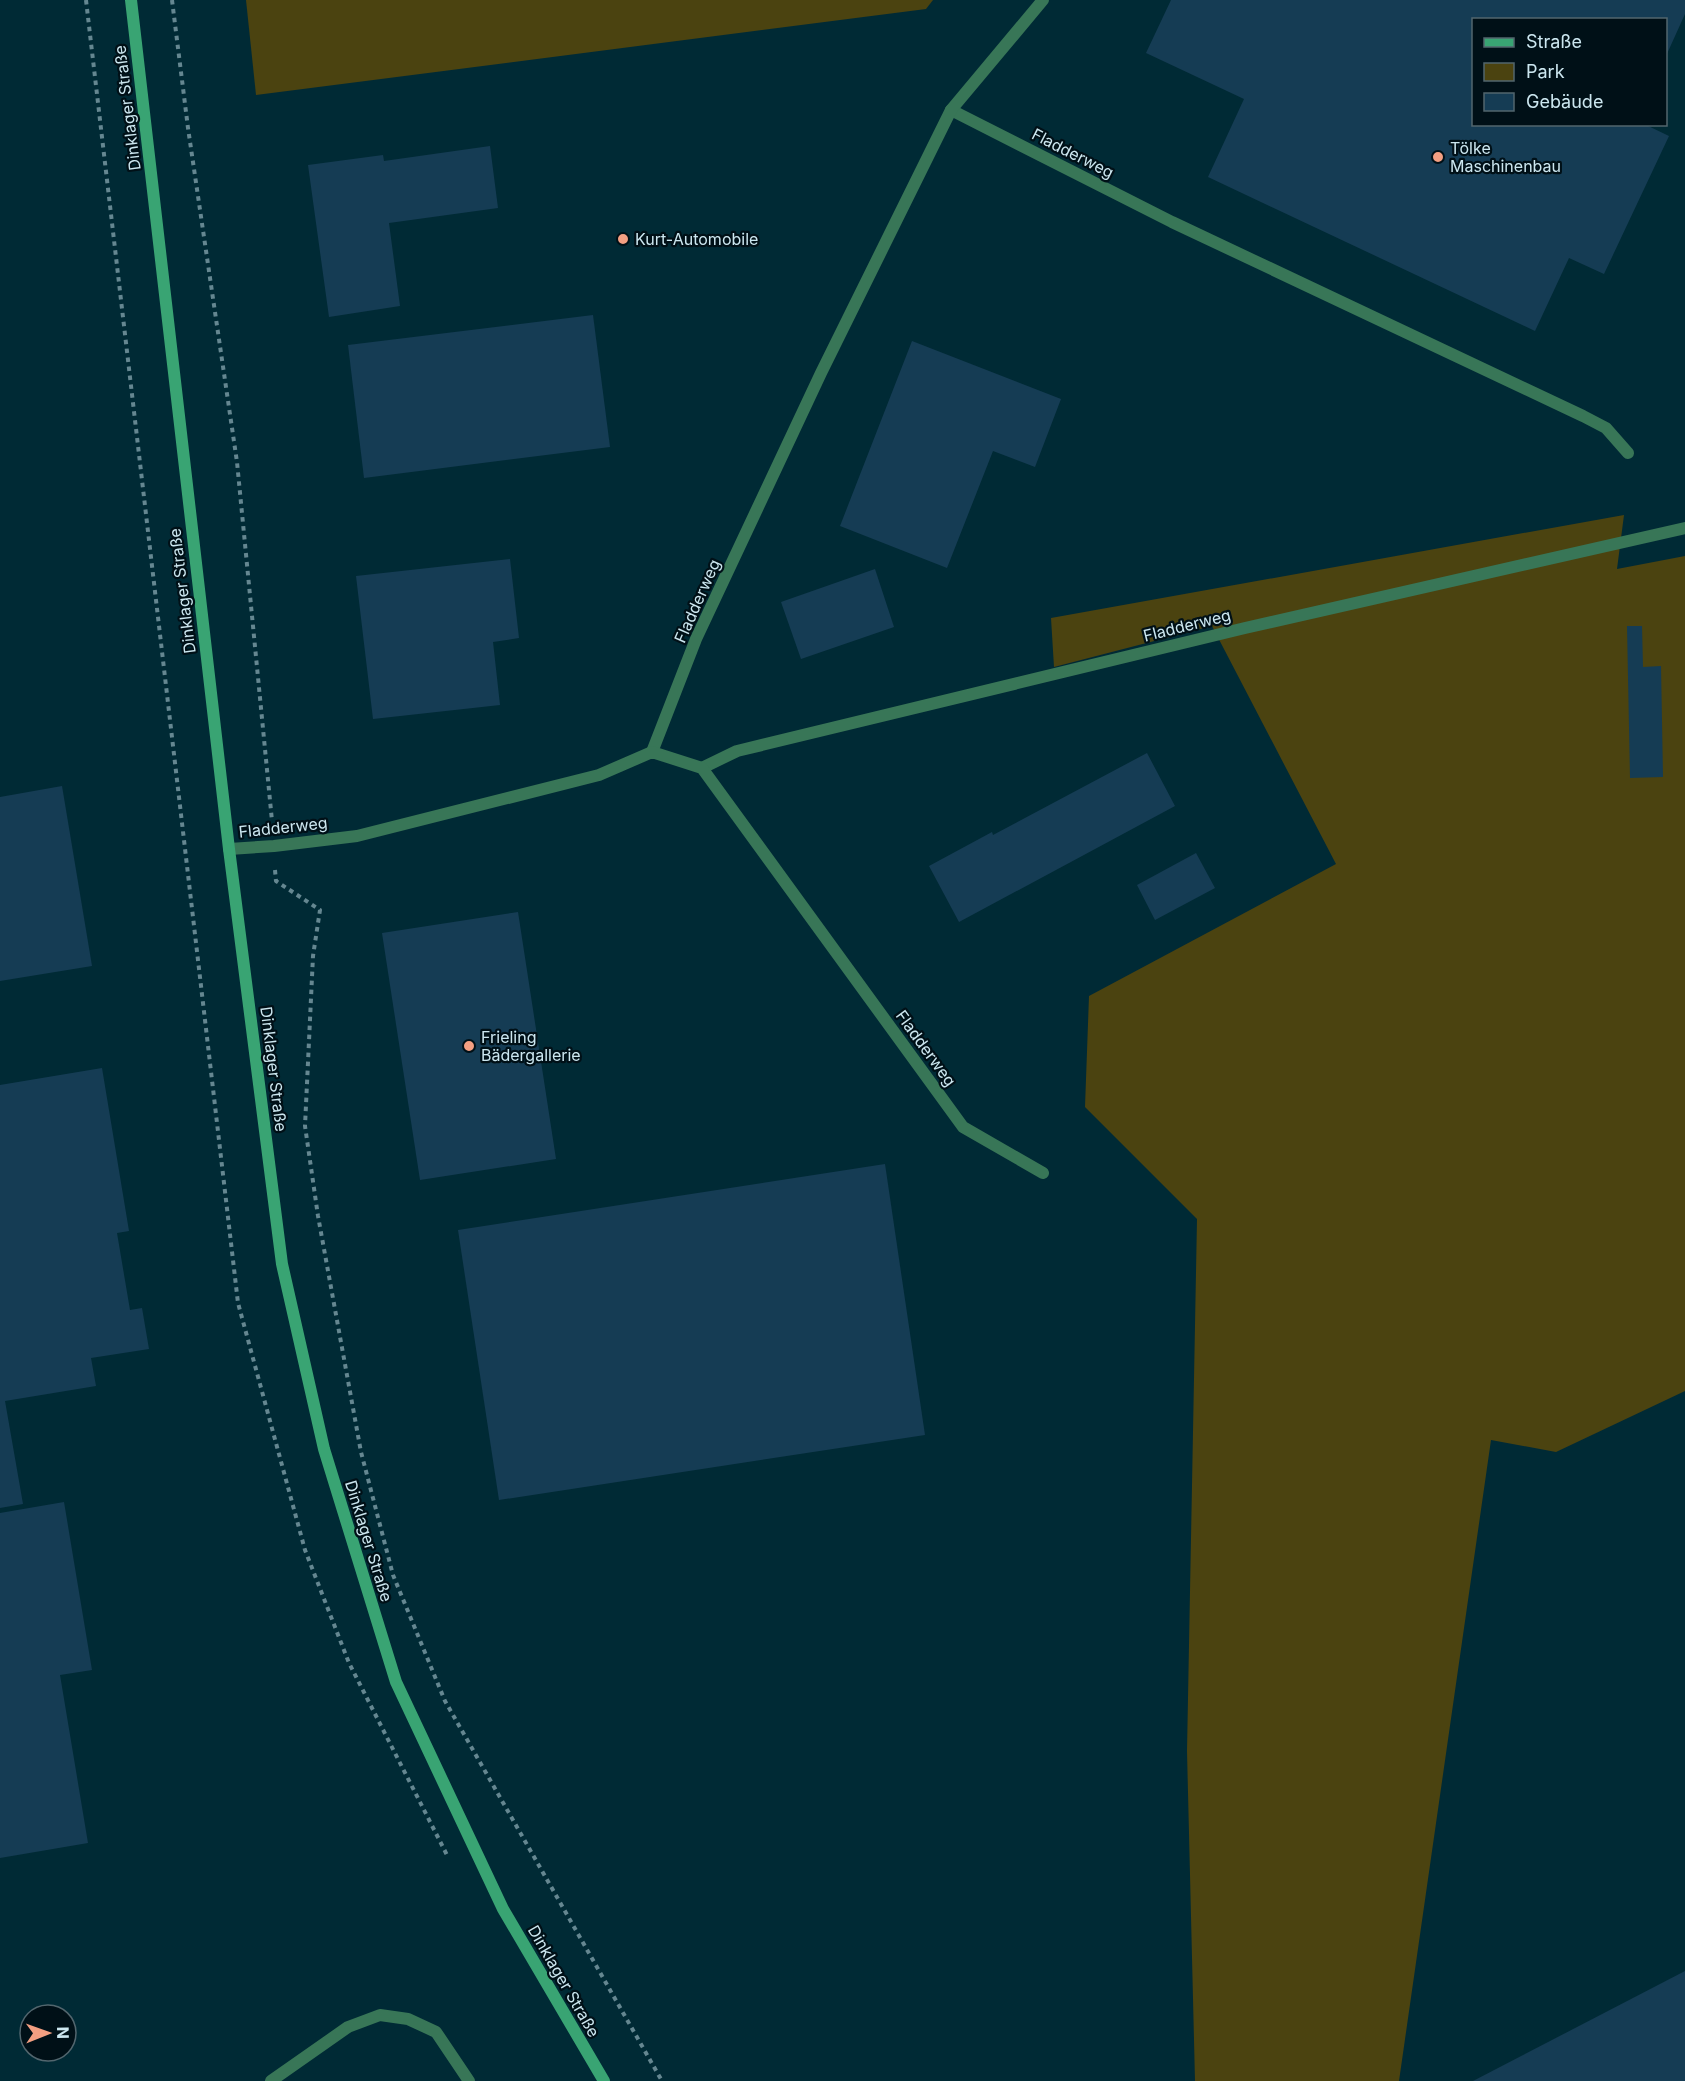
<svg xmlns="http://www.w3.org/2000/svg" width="1685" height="2081" font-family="Inter,sans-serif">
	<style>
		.green { fill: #4b4310 }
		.building { fill: #153c54 }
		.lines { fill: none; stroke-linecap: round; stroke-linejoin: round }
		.path { stroke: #658791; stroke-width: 4; stroke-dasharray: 4.5 4.5; stroke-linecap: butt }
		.service { stroke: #387657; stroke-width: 12 }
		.minor { stroke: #387657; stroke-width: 12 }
		.secondary { stroke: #39a473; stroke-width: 12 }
		.poi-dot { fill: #f39f82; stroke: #001017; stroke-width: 2 }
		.labels { text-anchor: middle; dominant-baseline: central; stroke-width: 4.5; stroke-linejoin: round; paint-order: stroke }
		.street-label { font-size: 16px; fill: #cce7f0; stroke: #001017 }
		.poi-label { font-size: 16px; fill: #cce7f0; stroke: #001017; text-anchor: start }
	</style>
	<rect width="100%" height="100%" fill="#002a35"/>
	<g class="green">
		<polygon points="246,0 933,0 926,9 256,95"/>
		<polygon points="1624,515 1617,569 1685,556 1685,1391 1556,1452 1491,1440 1399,2081 1195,2081 1187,1751 1197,1219 1085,1107 1089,996 1336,864 1212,626 1054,667 1051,618"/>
	</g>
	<g class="building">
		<polygon points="1171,0 1685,0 1685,14 1666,56 1666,20 1474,20 1474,124 1644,124 1669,136 1604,274 1569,258 1535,331 1208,177 1244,99 1146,53"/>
		<polygon points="490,146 498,208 389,223 400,306 329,317 308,165 383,155 384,161"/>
		<polygon points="593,315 610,447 364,478 348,345"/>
		<polygon points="912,341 1061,399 1035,467 993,451 947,568 840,526"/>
		<polygon points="510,559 519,638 493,642 500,705 373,719 356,576"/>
		<polygon points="875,569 894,627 801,659 781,602"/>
		<polygon points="1627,626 1642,626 1643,667 1661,666 1663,777 1630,778"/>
		<polygon points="1147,753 1175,806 959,922 929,866 992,832 993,835"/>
		<polygon points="62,786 92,966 0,981 0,797"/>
		<polygon points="1196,853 1215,888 1155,920 1137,885"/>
		<polygon points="518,912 556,1159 420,1180 382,933"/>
		<polygon points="102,1068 129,1231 117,1233 130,1310 142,1308 149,1349 91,1358 96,1386 5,1401 23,1504 0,1508 0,1085"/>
		<polygon points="885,1164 925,1435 499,1500 458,1230"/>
		<polygon points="64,1502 92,1670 60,1675 88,1843 0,1858 0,1513"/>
		<polygon points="1685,1971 1685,2081 1473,2081"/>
	</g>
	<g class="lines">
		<g class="path">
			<polyline points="86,0 238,1303 305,1550 349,1663 448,1857"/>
			<polyline points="172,0 188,128 237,462 272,821"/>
			<polyline points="275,870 276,881 320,910 313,956 305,1126 318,1216 361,1452 393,1575 445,1701 662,2081"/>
		</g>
		<polyline class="service" points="702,768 737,751 1245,628 1685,528"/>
		<g class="minor">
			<polyline points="951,110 1172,222 1583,416 1606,428 1628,453"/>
			<polyline points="652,752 696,639 821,373 951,110 1043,0"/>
			<polyline points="229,849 274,846 357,836 599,775 652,752 702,768 963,1127 1043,1173"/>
			<polyline points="271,2081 348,2027 380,2015 408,2019 436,2032 469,2081"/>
		</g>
		<polyline class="secondary" points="131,0 229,849 282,1264 324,1449 396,1682 503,1909 604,2081"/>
	</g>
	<g class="poi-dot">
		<circle cx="1438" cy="157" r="6"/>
		<circle cx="623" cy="239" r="6"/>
		<circle cx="469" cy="1046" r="6"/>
	</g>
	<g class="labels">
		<g class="street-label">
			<text transform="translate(127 108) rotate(-97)">Dinklager Straße</text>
			<text transform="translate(1073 153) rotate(27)">Fladderweg</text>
			<text transform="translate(182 591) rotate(-97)">Dinklager Straße</text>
			<text transform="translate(697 601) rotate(-66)">Fladderweg</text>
			<text transform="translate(1187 625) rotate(-14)">Fladderweg</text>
			<text transform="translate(283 827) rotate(-6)">Fladderweg</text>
			<text transform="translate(926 1048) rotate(54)">Fladderweg</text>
			<text transform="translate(274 1069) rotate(83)">Dinklager Straße</text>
			<text transform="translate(369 1541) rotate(73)">Dinklager Straße</text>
			<text transform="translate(564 1981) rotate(60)">Dinklager Straße</text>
		</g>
		<g class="poi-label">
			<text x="1450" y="148">Tölke<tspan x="1450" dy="18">Maschinenbau</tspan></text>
			<text x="635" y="239">Kurt-Automobile</text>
			<text x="481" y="1037">Frieling<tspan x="481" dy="18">Bädergallerie</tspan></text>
		</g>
	</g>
	<rect x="1472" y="18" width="195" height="108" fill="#001017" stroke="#52666e" stroke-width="1.5"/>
	<rect x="1484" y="38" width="30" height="9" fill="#39a473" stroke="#52666e" stroke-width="1.5"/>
	<text x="1526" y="48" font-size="18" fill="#cce7f0">Straße</text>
	<rect x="1484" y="63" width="30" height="18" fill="#4b4310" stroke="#52666e" stroke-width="1.5"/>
	<text x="1526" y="78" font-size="18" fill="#cce7f0">Park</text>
	<rect x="1484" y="93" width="30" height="18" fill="#153c54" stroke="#52666e" stroke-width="1.5"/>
	<text x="1526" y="108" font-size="18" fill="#cce7f0">Gebäude</text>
	<g transform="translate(48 2033) rotate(89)"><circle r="28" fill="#001017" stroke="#52666e" stroke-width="1.5"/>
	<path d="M0-4.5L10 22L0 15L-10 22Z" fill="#f39f82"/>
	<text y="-9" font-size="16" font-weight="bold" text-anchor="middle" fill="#cce7f0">N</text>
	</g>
</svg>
